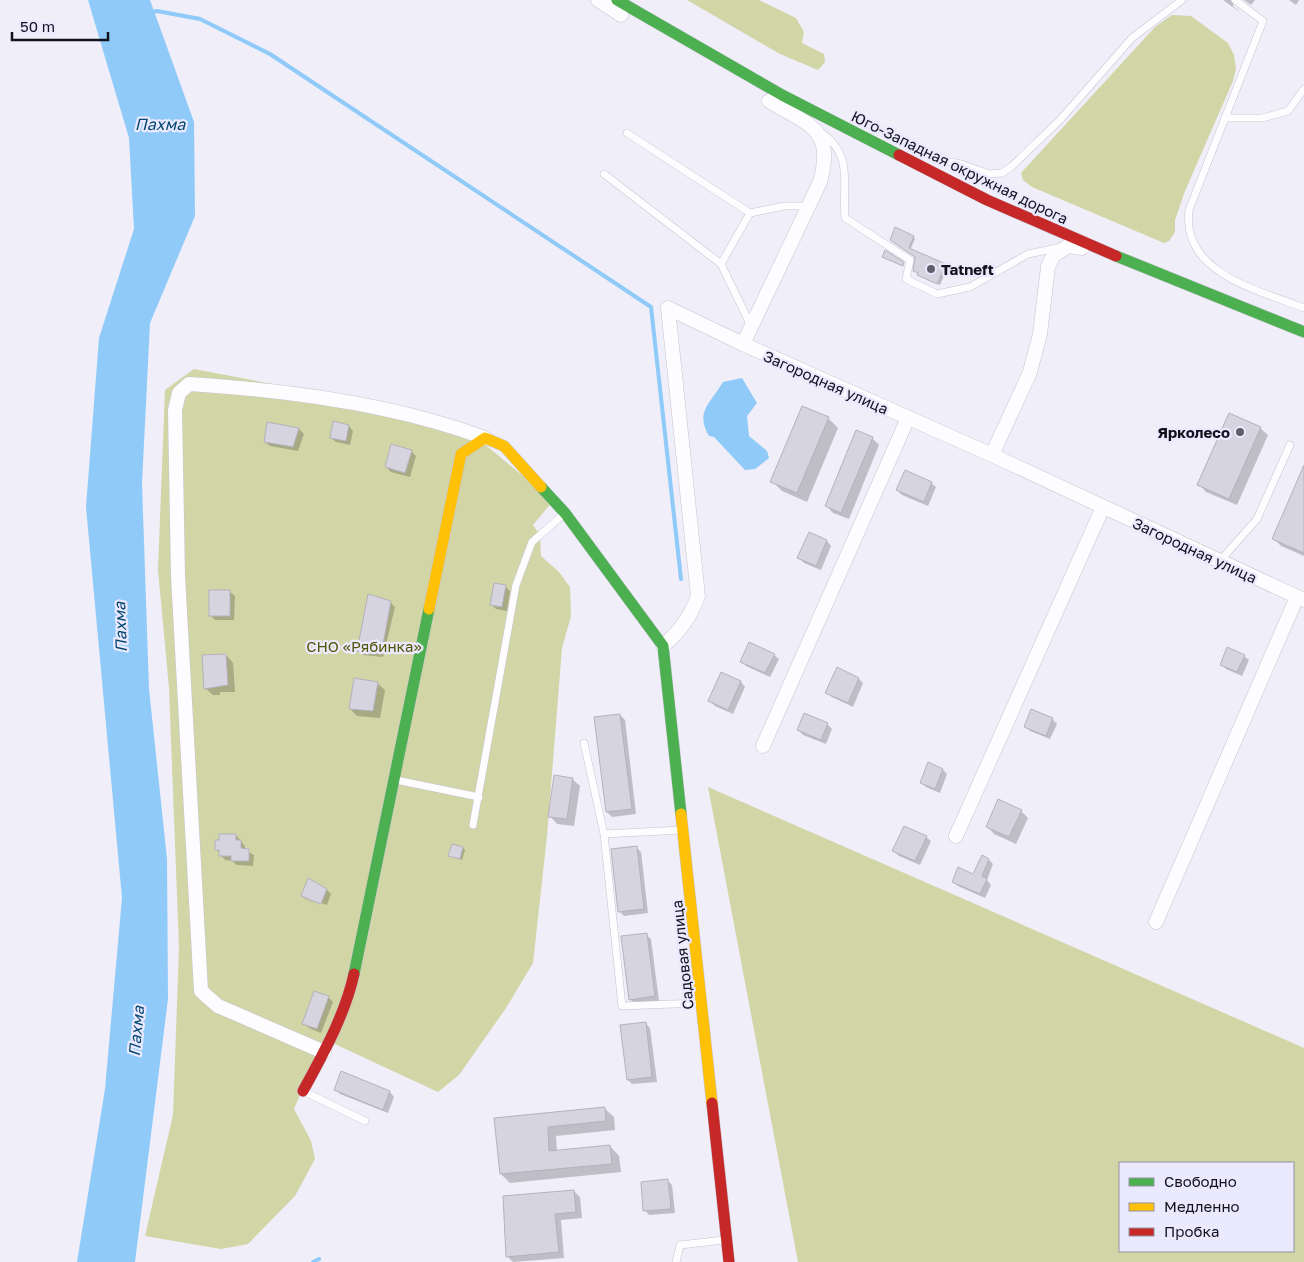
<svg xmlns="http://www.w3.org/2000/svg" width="1304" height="1262" font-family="'Golos Text',sans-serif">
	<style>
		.green { fill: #d2d5a6; fill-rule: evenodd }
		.water { fill: #8fcaf9 }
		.shadow { fill: #0003 }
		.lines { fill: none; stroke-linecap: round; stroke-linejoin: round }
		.stream { stroke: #8fcaf9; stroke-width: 4 }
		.building { fill: #d5d4df; stroke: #b3b2bd }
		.lane-casing { stroke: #c6c5d0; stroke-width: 8 }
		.street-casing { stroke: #c6c5d0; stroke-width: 15 }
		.fast-casing { stroke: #c6c5d0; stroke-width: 12 }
		.slow-casing { stroke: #c6c5d0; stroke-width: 12 }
		.jam-casing { stroke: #c6c5d0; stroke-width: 12 }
		.lane { stroke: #fdfcfe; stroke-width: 7 }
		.street { stroke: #fdfcfe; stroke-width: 14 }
		.fast { stroke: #4caf50; stroke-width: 11 }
		.slow { stroke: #ffc107; stroke-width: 11 }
		.jam { stroke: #c62828; stroke-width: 11 }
		.poi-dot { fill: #5f5e69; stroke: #ebe9fe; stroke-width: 2 }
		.labels { text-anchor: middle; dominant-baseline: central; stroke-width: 4.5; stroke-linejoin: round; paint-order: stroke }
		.street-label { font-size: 15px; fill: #12111c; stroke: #ebe9fe }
		.poi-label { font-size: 15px; font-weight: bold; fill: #12111c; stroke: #ebe9fe; text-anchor: start }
		.park-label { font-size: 15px; fill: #535508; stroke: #ebe9fe }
		.water-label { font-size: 16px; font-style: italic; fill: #044871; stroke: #ebe9fe }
	</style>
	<rect width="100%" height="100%" fill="#efeef9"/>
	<g class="green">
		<polygon points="687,0 759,0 796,18 804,32 802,43 824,54 825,62 818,70 780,54"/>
		<polygon points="1172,15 1191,16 1228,43 1234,55 1236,69 1233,81 1185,191 1175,220 1175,232 1169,241 1164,243 1032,187 1023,180 1021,173 1155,27"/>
		<polygon points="194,369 299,389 482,442 553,501 533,525 540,535 541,556 559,572 570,587 571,616 562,648 547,836 533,963 506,1008 459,1075 438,1092 324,1039 294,1109 311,1141 315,1159 295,1196 248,1244 221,1249 145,1236 173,1115 179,947 169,688 158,570 165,390"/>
		<path d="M 708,787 L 1304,1048 L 1304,1262 L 798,1262 ZM 1120,1163 L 1293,1163 L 1293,1251 L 1120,1251 Z"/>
	</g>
	<g class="water">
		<polygon points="88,0 150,0 194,122 195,216 150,323 142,483 149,689 167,859 168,999 135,1262 77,1262 105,1089 122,898 86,507 99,338 134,229 129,138"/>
		<path d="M 742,378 L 757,403 L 747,416 L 749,436 L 767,451 L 769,458 L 755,469 L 745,470 L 714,437 L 709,436 C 695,412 710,404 723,382 Z"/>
	</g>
	<g class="shadow">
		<polygon points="1223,0 1233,0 1233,6 1241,13"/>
		<polygon points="1244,0 1255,0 1251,5"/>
		<polygon points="1289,0 1299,0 1296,5"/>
		<polygon points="913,237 915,239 910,250 948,267 940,285 920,276 914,270 916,258 891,240"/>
		<polygon points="828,418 838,428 807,502 782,491 772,481"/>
		<polygon points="268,424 299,429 304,434 298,451 270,446 265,442"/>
		<polygon points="349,426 353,431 350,445 336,442 331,438"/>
		<polygon points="1260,428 1268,435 1237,505 1206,492 1199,484"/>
		<polygon points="872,438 879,445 849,519 833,513 826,505"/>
		<polygon points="411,451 416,456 410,477 391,472 386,467"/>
		<polygon points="1304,468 1304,556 1281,546 1274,539"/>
		<polygon points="931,483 936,487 928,506 902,495 897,490"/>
		<polygon points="827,541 831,546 821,570 804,563 799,558"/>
		<polygon points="505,586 510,591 507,611 496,609 492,605"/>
		<polygon points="230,592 235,596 234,620 215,620 210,615"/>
		<polygon points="390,602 395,607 383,657 363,655 358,651"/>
		<polygon points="226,655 233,663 235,692 220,692 220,695 213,695 205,688"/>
		<polygon points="774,655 779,659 770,677 746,666 742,661"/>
		<polygon points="1244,656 1249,660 1242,676 1226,669 1221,664"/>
		<polygon points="837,669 859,679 863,683 853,707 832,697 827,693"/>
		<polygon points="722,674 741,682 745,687 733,714 715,706 710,701"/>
		<polygon points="377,683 385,690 380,718 357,716 350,709"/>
		<polygon points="620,715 625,720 636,814 612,817 607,812"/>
		<polygon points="1052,719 1057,724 1050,739 1030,731 1025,726"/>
		<polygon points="827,724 832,729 826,744 803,735 798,730"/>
		<polygon points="943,770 947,774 940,793 926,787 921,782"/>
		<polygon points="572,779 580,786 574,826 557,824 550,816"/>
		<polygon points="1021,811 1028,818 1016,844 994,834 987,826"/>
		<polygon points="236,835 245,846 245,850 254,855 253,866 237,865 232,861 225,860 216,849 221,841"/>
		<polygon points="926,837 931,841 920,865 899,856 894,851"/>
		<polygon points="636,847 641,852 648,913 624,916 619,911"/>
		<polygon points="463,848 465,850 462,860 450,855"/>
		<polygon points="989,860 993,864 987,880 991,885 985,898 958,886 953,882 973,875"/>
		<polygon points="327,890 331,894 327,905 306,897 306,900 326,908 307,900 302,896"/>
		<polygon points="646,935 651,939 659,1001 635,1004 630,999"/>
		<polygon points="328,997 333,1002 321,1033 309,1028 304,1023"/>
		<polygon points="645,1023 650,1028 657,1082 632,1084 628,1080"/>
		<polygon points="342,1073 390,1092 394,1097 388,1113 340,1094 336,1089"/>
		<polygon points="604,1108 614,1117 615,1130 556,1136 557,1151 610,1146 619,1156 621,1172 510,1183 501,1174 496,1119"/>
		<polygon points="668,1181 672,1185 675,1213 649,1215 645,1210"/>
		<polygon points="574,1191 580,1197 582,1218 561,1220 564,1258 513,1262 508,1257"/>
	</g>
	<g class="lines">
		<g class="stream">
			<polyline points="149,13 157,11 200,19 270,54 651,307 681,579"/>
			<polyline points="313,1262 319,1259"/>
		</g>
	</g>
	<g class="building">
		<polygon points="895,227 914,236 909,248 946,264 937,284 917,275 918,273 913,271 915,257 890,240"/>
		<polygon points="885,250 904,262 903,266 882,257"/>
		<polygon points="802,406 829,417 797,493 770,482"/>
		<polygon points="1229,413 1261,427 1229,499 1197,485"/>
		<polygon points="333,421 349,425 346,441 330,438"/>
		<polygon points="267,422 299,428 293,447 264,442"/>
		<polygon points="856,430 873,437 841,513 825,506"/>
		<polygon points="391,444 412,450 405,473 385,467"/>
		<polygon points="1304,465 1304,553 1272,539"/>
		<polygon points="905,470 932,482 924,502 896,490"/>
		<polygon points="809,532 827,540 816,566 797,558"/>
		<polygon points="494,583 506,585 502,607 490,605"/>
		<rect x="209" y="590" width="21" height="26"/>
		<polygon points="368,594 391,601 382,650 379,649 379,652 371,651 370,654 357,651"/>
		<polygon points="749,642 775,654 765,673 740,662"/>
		<polygon points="1227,647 1245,655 1237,672 1220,665"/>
		<polygon points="226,654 228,685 204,689 202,655"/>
		<polygon points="837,667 859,678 848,703 825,693"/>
		<polygon points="721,672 741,681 728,710 708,701"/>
		<polygon points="354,678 378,682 373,711 349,709"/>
		<polygon points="1031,709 1053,718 1046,736 1024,727"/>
		<polygon points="804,713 828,723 821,740 797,730"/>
		<polygon points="620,714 632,809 606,812 594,717"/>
		<polygon points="928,762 943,769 935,789 920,783"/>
		<polygon points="554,775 573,778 567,819 548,817"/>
		<polygon points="998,799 1022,810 1009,837 986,827"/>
		<polygon points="904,826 927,836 915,861 892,851"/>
		<polygon points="219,834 236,834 236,840 241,840 241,848 249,849 249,861 231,861 231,856 219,856 219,850 215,850 215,840 219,840"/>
		<polygon points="452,844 463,847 460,859 448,856"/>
		<polygon points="637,846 644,909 618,912 611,849"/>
		<polygon points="982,855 989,859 982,876 987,879 980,894 952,882 958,867 973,874"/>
		<polygon points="308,878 327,889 321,904 301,896"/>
		<polygon points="647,933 655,996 629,1000 621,936"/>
		<polygon points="314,991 329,996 317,1029 302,1024"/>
		<polygon points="646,1022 652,1077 627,1080 620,1025"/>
		<polygon points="341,1071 390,1091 383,1110 334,1090"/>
		<polygon points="605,1107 606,1121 548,1127 549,1151 610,1145 612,1164 500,1174 494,1118"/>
		<polygon points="668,1179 671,1209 643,1211 641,1182"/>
		<polygon points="574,1190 576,1212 555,1214 559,1252 506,1257 503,1196"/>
	</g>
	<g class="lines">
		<defs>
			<g id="lane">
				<path d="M 1235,0 L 1263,21 L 1189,210 C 1181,273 1258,290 1304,308"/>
				<polyline points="1225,118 1262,118 1288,111 1304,89"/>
				<polyline points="627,133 750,213"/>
				<path d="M 822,133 C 854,156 842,184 845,218 L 910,260 L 906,279 L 937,294 L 970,287 L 1028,254 L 1062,247"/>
				<polyline points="936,159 961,164 989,174 1002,173 1011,167 1060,120 1132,38 1182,0"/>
				<polyline points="604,174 721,264"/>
				<polyline points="751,326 721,264 750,213 784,206 808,206"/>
				<polyline points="1220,561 1257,519 1290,445"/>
				<polyline points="584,743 604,834"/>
				<polyline points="396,780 479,797"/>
				<polyline points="473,825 516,585 532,542 564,514"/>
				<polyline points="681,830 604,834 622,1006 698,1003"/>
				<polyline points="305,1092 365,1121"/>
				<polyline points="676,1262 680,1245 724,1240"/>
			</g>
			<g id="street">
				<polyline points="598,0 621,15"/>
				<path d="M 743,344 L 820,182 C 835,129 809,125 769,101"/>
				<polyline points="992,455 1030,372 1040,334 1048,267 1053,256 1068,246 1082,248"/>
				<path d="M 663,646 C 680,631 690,618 698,596 L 668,308 L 743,344 L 992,455 L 1304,600"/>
				<polyline points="763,746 908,418"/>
				<polyline points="956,836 1103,507"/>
				<polyline points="1156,922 1297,597"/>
				<path d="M 324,1052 L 218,1006 L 201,991 L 178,576 L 175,410 L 179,393 L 189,384 C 286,390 394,404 485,438"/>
			</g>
			<g id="fast">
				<polyline points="617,0 782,95 899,155"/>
				<polyline points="1116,256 1304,332"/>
				<polyline points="541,487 565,513 663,646 681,814"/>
				<polyline points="354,974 429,609"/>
			</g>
			<g id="slow">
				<polyline points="429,609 461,454 485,438 504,446 541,487"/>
				<polyline points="681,814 712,1103"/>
			</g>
			<g id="jam">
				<polyline points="899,155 987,200 1116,256"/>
				<path d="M 303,1091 C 323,1054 345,1015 354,974"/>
				<polyline points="712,1103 729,1262"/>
			</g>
		</defs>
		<use href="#lane" class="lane-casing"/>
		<use href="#street" class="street-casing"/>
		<use href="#fast" class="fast-casing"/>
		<use href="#slow" class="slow-casing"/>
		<use href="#jam" class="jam-casing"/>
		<use href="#lane" class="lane"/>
		<use href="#street" class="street"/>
		<use href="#fast" class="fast"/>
		<use href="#slow" class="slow"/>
		<use href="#jam" class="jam"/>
	</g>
	<g class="poi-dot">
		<circle cx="931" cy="269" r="5"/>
		<circle cx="1240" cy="432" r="5"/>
	</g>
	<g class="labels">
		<g class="street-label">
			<text transform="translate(960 167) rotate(26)">Юго-Западная окружная дорога</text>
			<text transform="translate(826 382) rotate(24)">Загородная улица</text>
			<text transform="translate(1195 550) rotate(25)">Загородная улица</text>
			<text transform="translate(682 955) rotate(-96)">Садовая улица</text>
		</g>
		<g class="poi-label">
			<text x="941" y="269">Tatneft</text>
			<text x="1230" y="432" text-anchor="end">Ярколесо</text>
		</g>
		<g class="park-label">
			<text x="364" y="646">СНО «Рябинка»</text>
		</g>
		<g class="water-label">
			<text x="160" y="124">Пахма</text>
			<text transform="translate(120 627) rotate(-92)">Пахма</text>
			<text transform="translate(136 1031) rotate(-85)">Пахма</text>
		</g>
	</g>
	<rect x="1119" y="1162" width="175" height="90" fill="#ebe9fe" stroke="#9493a4"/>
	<rect x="1129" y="1178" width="25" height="8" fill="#4caf50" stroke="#9493a4"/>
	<text x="1164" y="1187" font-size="15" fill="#12111c">Свободно</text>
	<rect x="1129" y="1203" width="25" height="8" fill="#ffc107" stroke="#9493a4"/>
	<text x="1164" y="1212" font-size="15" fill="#12111c">Медленно</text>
	<rect x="1129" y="1228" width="25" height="8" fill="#c62828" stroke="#9493a4"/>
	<text x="1164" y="1237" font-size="15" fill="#12111c">Пробка</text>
	<path d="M12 32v8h96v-8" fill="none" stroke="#12111c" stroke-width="2.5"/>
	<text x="20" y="32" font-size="15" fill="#12111c" stroke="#ebe9fe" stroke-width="4" paint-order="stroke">50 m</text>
</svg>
